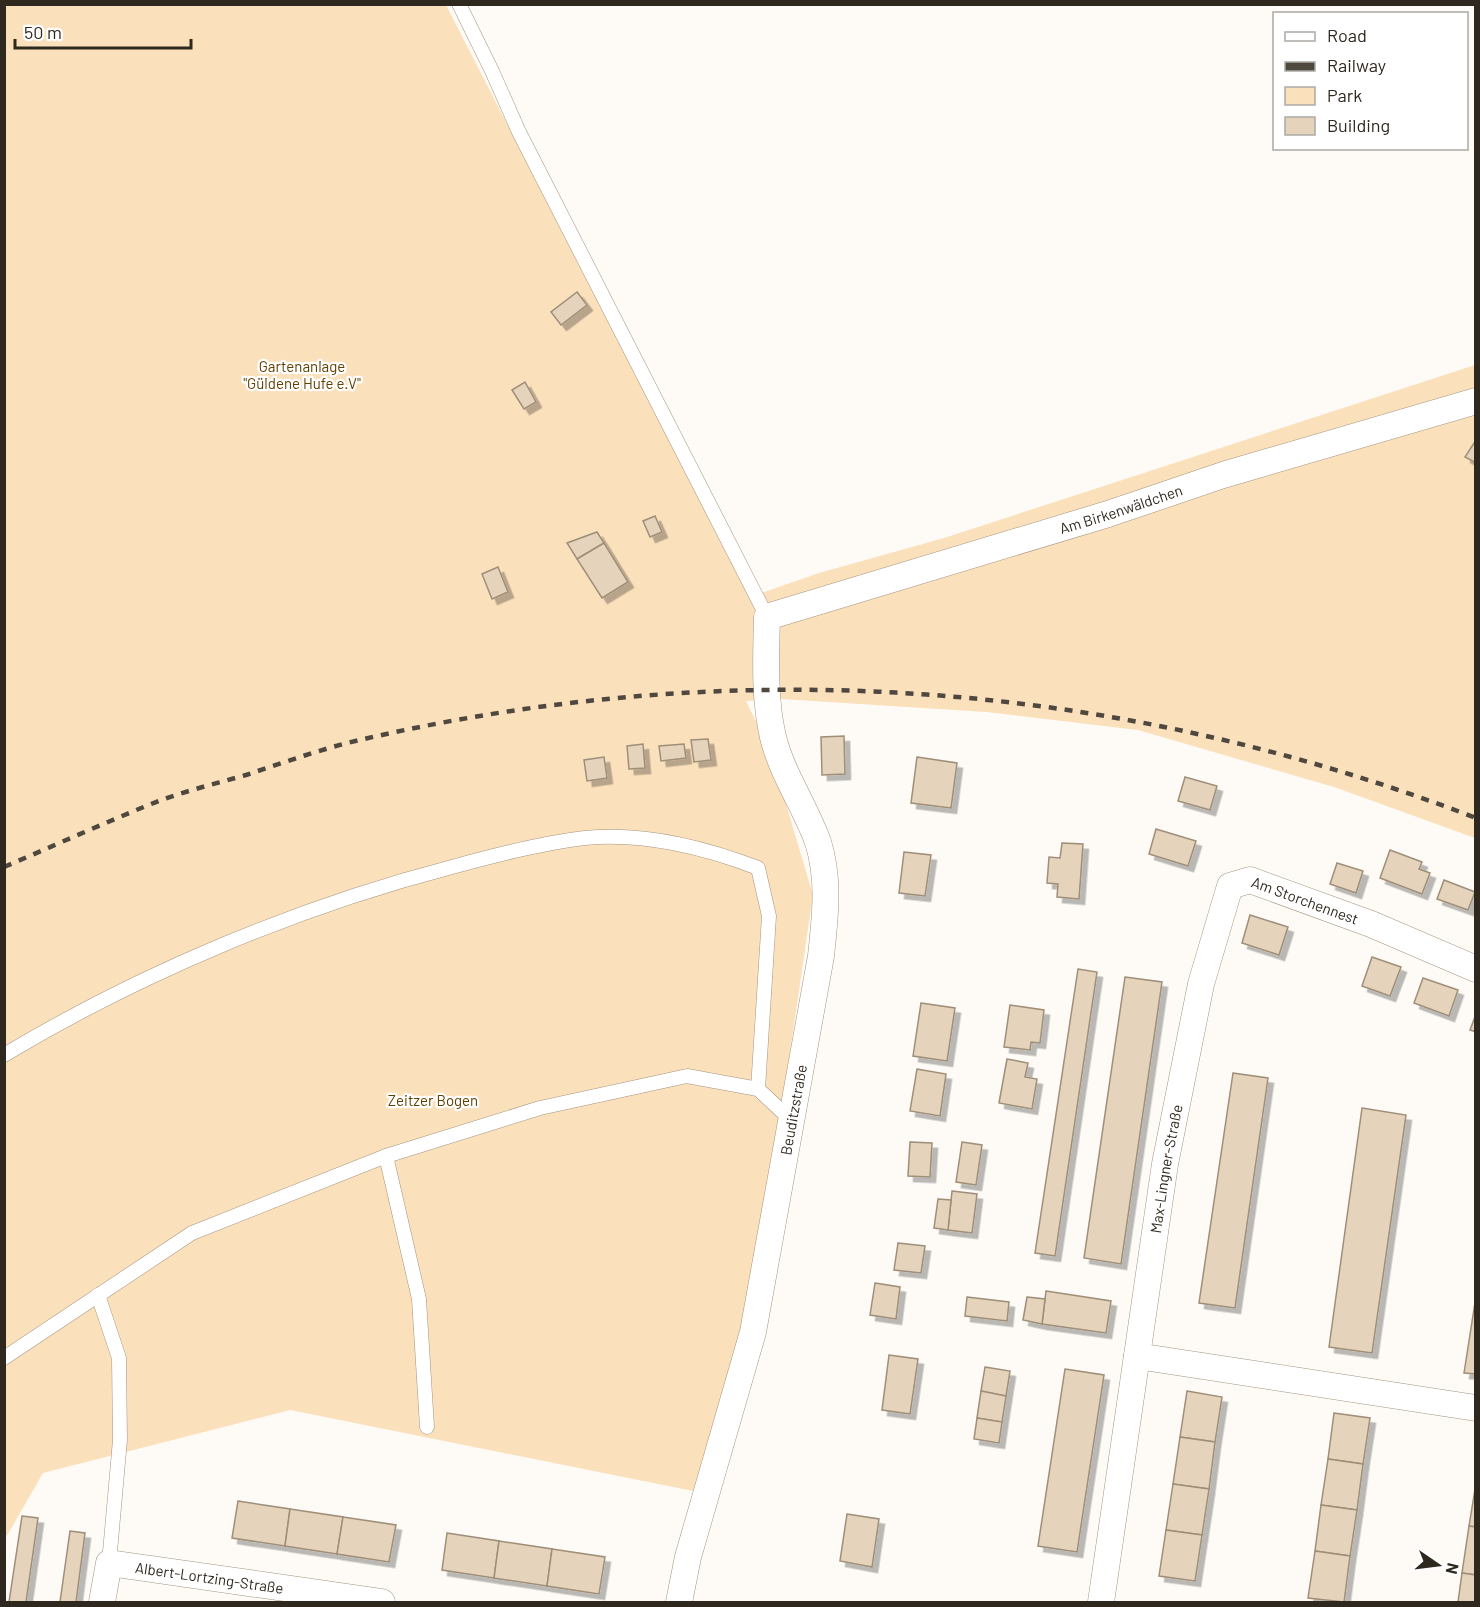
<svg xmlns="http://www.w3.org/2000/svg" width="1480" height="1607" font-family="Barlow,sans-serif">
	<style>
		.green { fill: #fbe0bc }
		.building { fill: #e5d3bc; stroke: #9f8f79; stroke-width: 1.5; filter: url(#shadow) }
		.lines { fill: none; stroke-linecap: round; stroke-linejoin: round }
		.service-casing { stroke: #a5957f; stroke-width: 15 }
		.minor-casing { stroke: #a5957f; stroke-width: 27 }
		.service { stroke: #fff; stroke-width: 14 }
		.minor { stroke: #fff; stroke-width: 26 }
		.rail { stroke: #4e483f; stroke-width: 4.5; stroke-dasharray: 8 8; stroke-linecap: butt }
		.labels { text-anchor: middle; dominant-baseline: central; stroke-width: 4.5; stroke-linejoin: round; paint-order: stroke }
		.park-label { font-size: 15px; fill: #603f00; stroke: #fff }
		.street-label { font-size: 15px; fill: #2f281f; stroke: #fff }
	</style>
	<defs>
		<filter id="shadow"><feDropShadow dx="5.5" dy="5.5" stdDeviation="0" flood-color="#0004"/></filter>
	</defs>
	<rect width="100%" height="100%" fill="#fefbf6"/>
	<polygon class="green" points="5,5 446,5 750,597 819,573 944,538 1475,365 1475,838 1334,787 1138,730 986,712 781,699 746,701 770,750 813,895 784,1093 732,1382 693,1491 290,1410 43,1473 5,1539"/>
	<g class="building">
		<polygon points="577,292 587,305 561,325 551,312"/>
		<polygon points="525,382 536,402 524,409 512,390"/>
		<polygon points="1476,440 1476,463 1465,457"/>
		<polygon points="655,516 662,532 650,537 643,521"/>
		<polygon points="597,532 604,543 577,559 567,543"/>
		<polygon points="604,543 628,582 602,598 577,559"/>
		<polygon points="498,567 508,592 492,599 482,574"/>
		<polygon points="844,736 845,774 822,775 821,737"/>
		<polygon points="708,739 711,760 694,762 691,740"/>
		<polygon points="643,744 645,768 629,769 627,746"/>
		<polygon points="684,744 686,758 661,761 659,746"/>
		<polygon points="604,757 607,778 587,781 584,760"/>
		<polygon points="917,757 957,763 951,808 911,803"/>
		<polygon points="1185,777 1217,786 1210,810 1178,801"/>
		<polygon points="1156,829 1196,841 1188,866 1149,854"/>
		<polygon points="1062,843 1083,844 1079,899 1057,897 1058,884 1047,883 1049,857 1060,858"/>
		<polygon points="1390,850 1422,862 1419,869 1430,873 1422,894 1380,878"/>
		<polygon points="904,852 931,855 925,896 899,893"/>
		<polygon points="1337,863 1363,871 1356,893 1330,884"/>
		<polygon points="1444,880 1475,892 1468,910 1437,899"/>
		<polygon points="1250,915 1288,927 1279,955 1242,943"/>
		<polygon points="1372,957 1401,967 1390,996 1362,986"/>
		<polygon points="1078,969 1097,972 1055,1256 1035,1253"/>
		<polygon points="1125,977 1162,982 1121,1264 1084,1258"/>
		<polygon points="1423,978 1458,990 1449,1016 1414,1003"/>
		<polygon points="921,1003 955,1008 947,1061 913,1056"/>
		<polygon points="1010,1005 1044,1010 1040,1043 1031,1042 1030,1050 1004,1047"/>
		<polygon points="1476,1014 1476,1032 1470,1030"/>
		<polygon points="1007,1059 1028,1063 1025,1077 1037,1079 1032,1109 999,1103"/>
		<polygon points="917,1069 946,1074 940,1116 910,1111"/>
		<polygon points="1233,1073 1268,1078 1235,1308 1199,1303"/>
		<polygon points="1362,1108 1406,1115 1372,1353 1329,1347"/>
		<polygon points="910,1142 932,1143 930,1177 908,1176"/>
		<polygon points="962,1142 982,1145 976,1185 956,1182"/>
		<polygon points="952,1191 977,1194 972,1233 948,1230"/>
		<polygon points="938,1199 951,1200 948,1230 934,1228"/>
		<polygon points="898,1243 925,1246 921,1273 894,1270"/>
		<polygon points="875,1283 900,1287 896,1319 870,1315"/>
		<polygon points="1046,1291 1111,1301 1106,1333 1042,1324"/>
		<polygon points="1476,1296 1476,1374 1464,1373"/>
		<polygon points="967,1297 1009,1302 1007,1321 965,1316"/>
		<polygon points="1027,1297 1045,1299 1042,1324 1023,1320"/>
		<polygon points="889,1355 918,1359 910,1414 882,1410"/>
		<polygon points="985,1367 1010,1371 1006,1396 981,1391"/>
		<polygon points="1065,1369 1104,1375 1077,1552 1038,1546"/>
		<polygon points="981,1391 1006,1396 1002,1422 977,1418"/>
		<polygon points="1187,1391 1222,1397 1215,1442 1180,1437"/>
		<polygon points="1334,1413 1370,1418 1363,1464 1328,1459"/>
		<polygon points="977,1418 1002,1422 999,1443 974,1439"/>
		<polygon points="1180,1437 1215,1442 1209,1489 1173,1484"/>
		<polygon points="1328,1459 1363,1464 1357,1510 1321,1505"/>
		<polygon points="1476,1483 1476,1527 1469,1526"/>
		<polygon points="1173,1484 1209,1489 1202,1535 1166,1530"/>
		<polygon points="238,1501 290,1509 285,1546 232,1538"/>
		<polygon points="1321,1505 1357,1510 1350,1556 1315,1551"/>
		<polygon points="290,1509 343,1517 337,1554 285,1546"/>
		<polygon points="847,1514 879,1519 872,1567 840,1561"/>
		<polygon points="22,1516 38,1518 26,1602 9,1602"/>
		<polygon points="343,1517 396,1525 389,1562 337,1554"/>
		<polygon points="1469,1526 1476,1527 1476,1575 1462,1573"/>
		<polygon points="1166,1530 1202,1535 1195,1581 1159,1576"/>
		<polygon points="70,1531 85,1533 76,1602 60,1602"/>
		<polygon points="447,1533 499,1541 494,1578 442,1570"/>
		<polygon points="499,1541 552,1549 547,1586 494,1578"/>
		<polygon points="552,1549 605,1557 599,1594 547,1586"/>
		<polygon points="1315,1551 1350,1556 1344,1602 1308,1598"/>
		<polygon points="1462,1573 1476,1575 1476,1602 1458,1602"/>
	</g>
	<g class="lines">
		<defs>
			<g id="service">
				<polyline points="459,4 492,71 519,132 767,617"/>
				<path d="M 4,1055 C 141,973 298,907 452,867 C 495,855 541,843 585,838 C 642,832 706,848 758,868 L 769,916 L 758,1089"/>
				<polyline points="386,1156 419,1299 427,1427"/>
				<polyline points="98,1295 119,1358 120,1440 109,1563"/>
				<polyline points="4,1358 192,1233 386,1156 540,1108 687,1076 758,1089 791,1120"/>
			</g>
			<g id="minor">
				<polyline points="1137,1356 1476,1408"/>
				<path id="s1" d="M 102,1602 L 109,1563 L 382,1602"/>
				<path id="s2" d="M 679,1602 L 688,1557 L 753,1332 L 821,956 C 825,918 830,880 818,842 C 805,806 782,774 773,737 C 764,699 766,656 767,617 L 1108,514 L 1223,475 L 1476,401"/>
				<path id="s3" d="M 1101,1602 L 1165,1164 L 1201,984 L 1230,886 L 1250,880 L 1371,924 L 1476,969"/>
			</g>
		</defs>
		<use href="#service" class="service-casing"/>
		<use href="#minor" class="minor-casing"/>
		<use href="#service" class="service"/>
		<use href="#minor" class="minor"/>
		<path class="rail" d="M 4,867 C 53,846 102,824 151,804 C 181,792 214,784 246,775 C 279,764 313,752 347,743 C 726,652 1112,678 1476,818"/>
	</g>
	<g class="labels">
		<g class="park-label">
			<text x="302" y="366">Gartenanlage<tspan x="302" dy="17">"Güldene Hufe e.V"</tspan></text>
			<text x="433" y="1100">Zeitzer Bogen</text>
		</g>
		<g class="street-label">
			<text stroke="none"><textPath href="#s2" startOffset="1382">Am Birkenwäldchen</textPath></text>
			<text stroke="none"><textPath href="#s3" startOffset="808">Am Storchennest</textPath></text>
			<text stroke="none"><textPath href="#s2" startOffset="506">Beuditzstraße</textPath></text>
			<text stroke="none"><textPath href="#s3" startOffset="438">Max-Lingner-Straße</textPath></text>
			<text stroke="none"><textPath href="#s1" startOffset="141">Albert-Lortzing-Straße</textPath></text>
		</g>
	</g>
	<rect width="1480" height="1607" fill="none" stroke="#2f281f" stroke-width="12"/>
	<rect x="1273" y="12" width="195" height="138" fill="#ffffff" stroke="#aca9a5" stroke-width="1.5"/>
	<rect x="1285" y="32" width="30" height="9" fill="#ffffff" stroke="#aca9a5" stroke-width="1.5"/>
	<text x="1327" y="42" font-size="18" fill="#2f281f">Road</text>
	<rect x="1285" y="62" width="30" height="9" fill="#4e483f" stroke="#aca9a5" stroke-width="1.5"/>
	<text x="1327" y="72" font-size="18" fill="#2f281f">Railway</text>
	<rect x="1285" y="87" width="30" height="18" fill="#fbe0bc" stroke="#aca9a5" stroke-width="1.5"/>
	<text x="1327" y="102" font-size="18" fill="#2f281f">Park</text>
	<rect x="1285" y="117" width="30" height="18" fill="#e5d3bc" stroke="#aca9a5" stroke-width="1.5"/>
	<text x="1327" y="132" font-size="18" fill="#2f281f">Building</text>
	<g transform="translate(1438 1565) rotate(104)" stroke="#ffffff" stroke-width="4.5" paint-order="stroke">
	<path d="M0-4.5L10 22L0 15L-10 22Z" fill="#2f281f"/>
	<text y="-9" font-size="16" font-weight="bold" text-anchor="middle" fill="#2f281f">N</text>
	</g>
	<path d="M15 39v9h176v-9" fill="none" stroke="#2f281f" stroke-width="3"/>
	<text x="24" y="39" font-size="18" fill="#2f281f" stroke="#ffffff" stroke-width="4.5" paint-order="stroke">50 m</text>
</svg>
